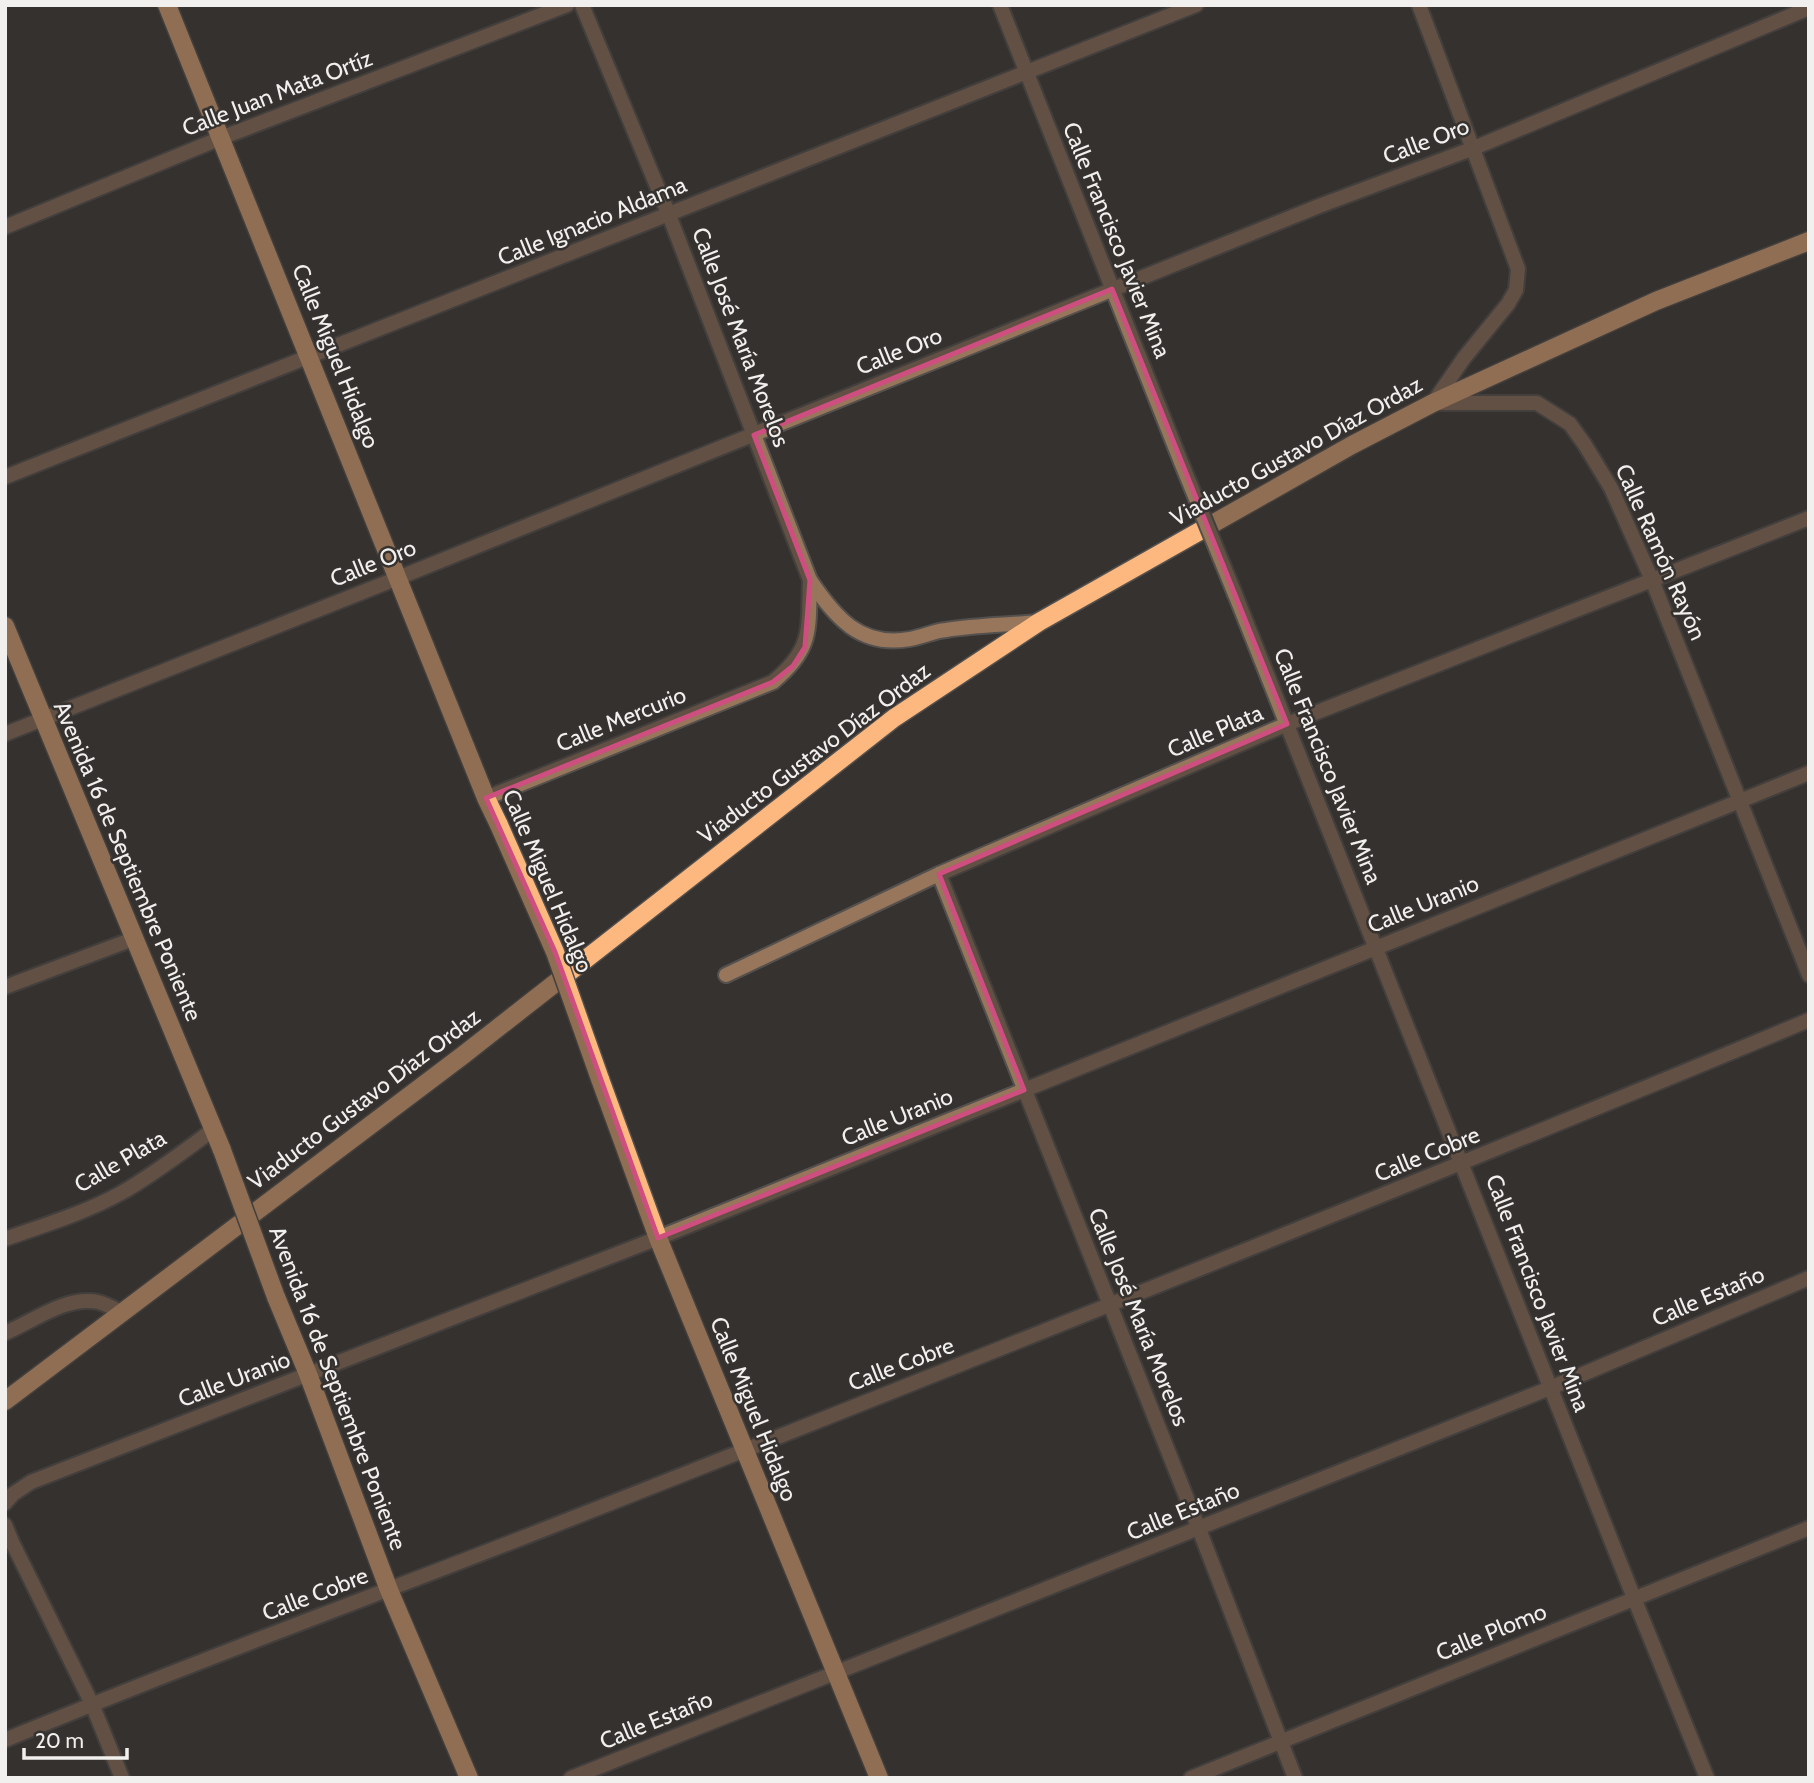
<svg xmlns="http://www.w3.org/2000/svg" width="1814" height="1783" font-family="Cabin,sans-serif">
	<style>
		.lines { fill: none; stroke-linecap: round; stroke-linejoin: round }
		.minor-casing { stroke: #53504e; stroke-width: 18 }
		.primary-casing { stroke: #53504e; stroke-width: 21 }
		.minor { stroke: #97765b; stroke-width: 14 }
		.primary { stroke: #fcb87e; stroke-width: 18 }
		.minor-bridge-casing { stroke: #53504e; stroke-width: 18; stroke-linecap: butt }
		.primary-bridge-casing { stroke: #53504e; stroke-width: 21; stroke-linecap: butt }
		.minor-bridge { stroke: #97765b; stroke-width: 14 }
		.primary-bridge { stroke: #fcb87e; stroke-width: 18 }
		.marked { fill: none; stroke: #ce4e80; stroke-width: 5; stroke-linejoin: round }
		.labels { text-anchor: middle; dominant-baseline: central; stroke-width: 5; stroke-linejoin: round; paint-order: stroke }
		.street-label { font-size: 23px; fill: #f2f0ee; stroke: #353230 }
	</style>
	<rect width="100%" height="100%" fill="#353230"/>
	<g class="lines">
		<defs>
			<g id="minor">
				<polyline points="1000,5 1181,462"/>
				<polyline points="1419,5 1518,269 1516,290 1508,304 1464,358 1433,403"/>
				<polyline points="5,227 221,138 567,5"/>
				<polyline points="1433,403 1537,403 1570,424 1585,445 1611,488 1652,580 1809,975"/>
				<polyline points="5,477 1196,5"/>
				<path d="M 810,580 C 835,617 860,648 910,639 C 922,637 934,631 946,630 C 977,625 1008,625 1038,622"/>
				<polyline points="1235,594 1634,1598 1707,1778"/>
				<polyline points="5,734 398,578 1319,206 1474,148 1809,8"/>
				<path d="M 486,798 L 773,682 C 814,648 808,629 810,580 L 669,215 L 582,5"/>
				<polyline points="939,874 1199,1529 1295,1778"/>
				<polyline points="726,975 939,874 1287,724 1809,518"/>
				<polyline points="5,987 133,939"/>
				<path d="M 5,1239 C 44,1225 85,1213 121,1193 C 153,1175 184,1151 214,1129"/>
				<path d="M 5,1333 C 32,1322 67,1295 98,1302 C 106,1304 115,1309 123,1313"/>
				<polyline points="5,1503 13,1494 31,1482 658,1238 1809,773"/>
				<polyline points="5,1525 12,1542 92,1704 122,1778"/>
				<path d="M 5,1740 C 185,1665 369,1598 550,1527 C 971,1361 1391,1194 1809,1020"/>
				<polyline points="571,1778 1550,1388 1809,1278"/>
				<polyline points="1191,1778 1809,1528"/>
			</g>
			<g id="primary">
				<polyline points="167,5 486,798 499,825"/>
				<polyline points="5,626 222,1150"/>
				<polyline points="600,1079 658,1238 879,1778"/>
				<polyline points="276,1297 308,1374 389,1590 469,1778"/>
				<polyline points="5,1401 462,1056 894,718 1039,622 1352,445 1433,403 1656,301 1809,241"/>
			</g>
		</defs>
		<use href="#minor" class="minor-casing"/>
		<use href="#primary" class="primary-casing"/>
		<use href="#minor" class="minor"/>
		<use href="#primary" class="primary"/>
		<defs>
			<polyline id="minor-bridge" points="1181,462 1235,594"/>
			<g id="primary-bridge">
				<polyline points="499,825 555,952 600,1079"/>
				<polyline points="222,1150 276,1297"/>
			</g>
		</defs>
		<use href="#minor-bridge" class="minor-bridge-casing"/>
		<use href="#primary-bridge" class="primary-bridge-casing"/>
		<use href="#minor-bridge" class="minor-bridge"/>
		<use href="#primary-bridge" class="primary-bridge"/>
	</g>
	<path d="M0 0H1814V1783H0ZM 1112,289 L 1287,724 L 939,874 L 1024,1090 L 658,1238 L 555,952 L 486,798 L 773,682 L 793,666 L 805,647 L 810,580 L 754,435 Z" fill="#353230" fill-opacity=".55" fill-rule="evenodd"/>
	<path class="marked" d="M 1112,289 L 1287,724 L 939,874 L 1024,1090 L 658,1238 L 555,952 L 486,798 L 773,682 L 793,666 L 805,647 L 810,580 L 754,435 Z"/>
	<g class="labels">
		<g class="street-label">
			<text transform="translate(277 93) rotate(-21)">Calle Juan Mata Ortíz</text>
			<text transform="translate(1426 141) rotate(-21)">Calle Oro</text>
			<text transform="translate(592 221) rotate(-22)">Calle Ignacio Aldama</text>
			<text transform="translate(1117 240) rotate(68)">Calle Francisco Javier Mina</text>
			<text transform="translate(741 337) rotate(69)">Calle José María Morelos</text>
			<text transform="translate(899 351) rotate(-22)">Calle Oro</text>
			<text transform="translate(336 356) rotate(68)">Calle Miguel Hidalgo</text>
			<text transform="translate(1296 451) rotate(-29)">Viaducto Gustavo Díaz Ordaz</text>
			<text transform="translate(1661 552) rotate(66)">Calle Ramón Rayón</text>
			<text transform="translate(373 563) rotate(-22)">Calle Oro</text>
			<text transform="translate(621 719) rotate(-22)">Calle Mercurio</text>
			<text transform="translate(1215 731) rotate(-23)">Calle Plata</text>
			<text transform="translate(814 753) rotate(-37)">Viaducto Gustavo Díaz Ordaz</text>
			<text transform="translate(1328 766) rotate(68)">Calle Francisco Javier Mina</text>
			<text transform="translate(128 861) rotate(67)">Avenida 16 de Septiembre Poniente</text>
			<text transform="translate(548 881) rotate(67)">Calle Miguel Hidalgo</text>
			<text transform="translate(1423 904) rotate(-22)">Calle Uranio</text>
			<text transform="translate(364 1099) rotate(-37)">Viaducto Gustavo Díaz Ordaz</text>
			<text transform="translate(897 1117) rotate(-22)">Calle Uranio</text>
			<text transform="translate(1427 1154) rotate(-22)">Calle Cobre</text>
			<text transform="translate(120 1161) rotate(-30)">Calle Plata</text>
			<text transform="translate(1538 1293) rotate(69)">Calle Francisco Javier Mina</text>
			<text transform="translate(1708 1296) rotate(-23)">Calle Estaño</text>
			<text transform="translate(1139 1317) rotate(68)">Calle José María Morelos</text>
			<text transform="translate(901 1364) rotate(-21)">Calle Cobre</text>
			<text transform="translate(234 1379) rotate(-21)">Calle Uranio</text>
			<text transform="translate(338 1388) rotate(69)">Avenida 16 de Septiembre Poniente</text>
			<text transform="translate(754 1409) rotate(68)">Calle Miguel Hidalgo</text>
			<text transform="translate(1183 1511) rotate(-22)">Calle Estaño</text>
			<text transform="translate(315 1594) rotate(-21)">Calle Cobre</text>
			<text transform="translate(1491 1632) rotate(-22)">Calle Plomo</text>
			<text transform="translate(656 1720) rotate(-22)">Calle Estaño</text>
		</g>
	</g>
	<rect width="1814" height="1783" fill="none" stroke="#f2f0ee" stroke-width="14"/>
	<path d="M24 1748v10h103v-10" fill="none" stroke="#f2f0ee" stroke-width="3.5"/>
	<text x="35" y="1748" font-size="21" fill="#f2f0ee" stroke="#353230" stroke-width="5" paint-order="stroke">20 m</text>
</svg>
